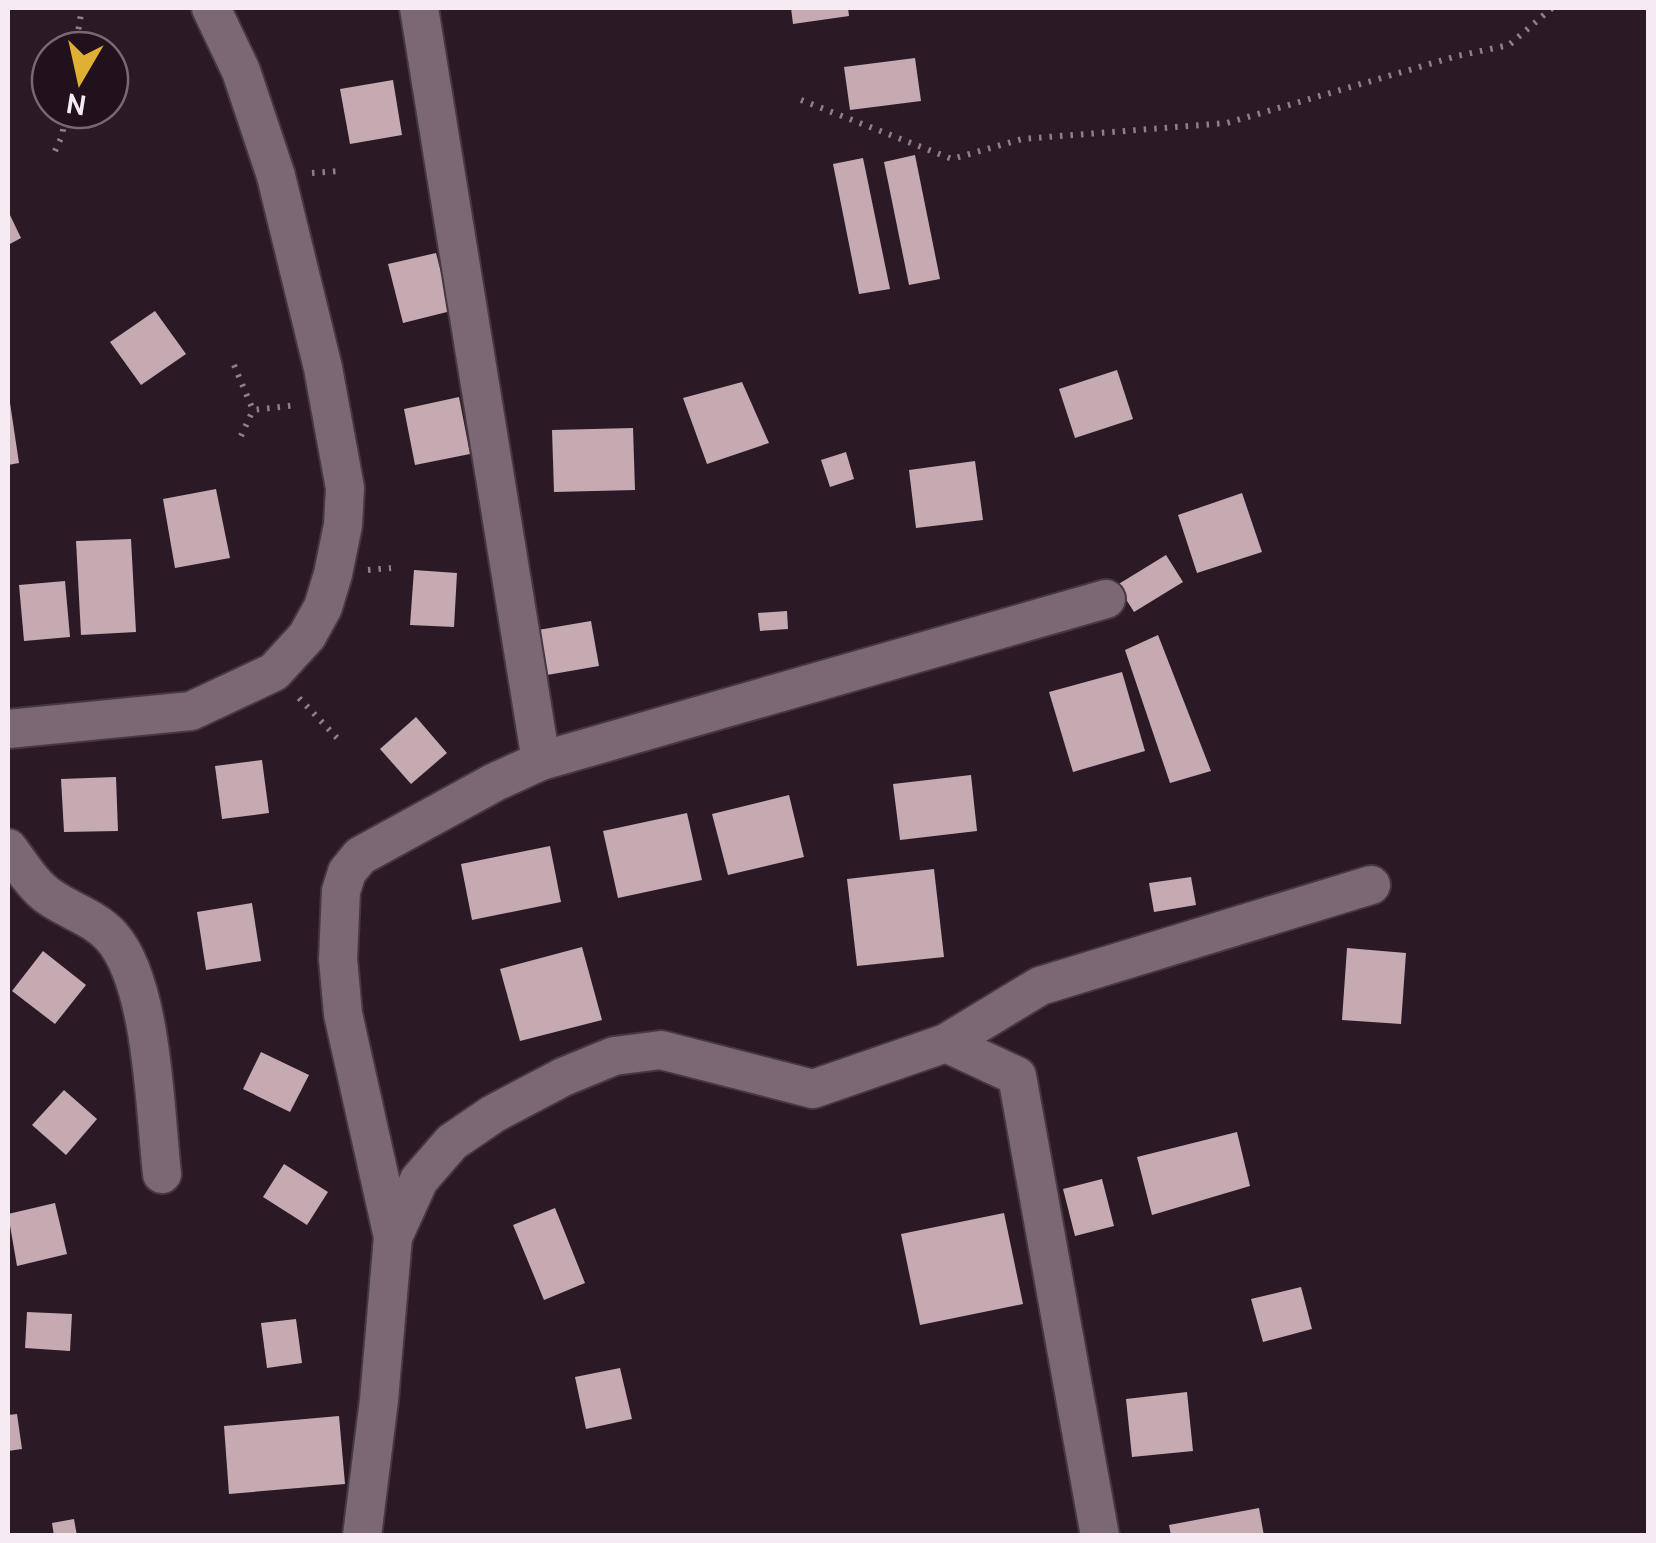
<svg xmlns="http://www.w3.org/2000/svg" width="1656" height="1543" font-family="Cabin,sans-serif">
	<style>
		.building { fill: #c5aab1 }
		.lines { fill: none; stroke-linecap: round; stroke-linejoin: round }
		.minor-casing { stroke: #453840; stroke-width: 42 }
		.path { stroke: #8e7f89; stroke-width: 6; stroke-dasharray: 2.5 8; stroke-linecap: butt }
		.minor { stroke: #7c6774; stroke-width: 38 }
	</style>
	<rect width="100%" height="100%" fill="#2b1a25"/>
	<g class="building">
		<polygon points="791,8 848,8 849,16 793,24"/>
		<polygon points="915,58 921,101 850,110 844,67"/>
		<polygon points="393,80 402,135 350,144 340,89"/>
		<polygon points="915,155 940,279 909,285 884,162"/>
		<polygon points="863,158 890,289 859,294 833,164"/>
		<polygon points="8,211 21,238 8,245"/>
		<polygon points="436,253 451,311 403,323 388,264"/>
		<polygon points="155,311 186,354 141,385 110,342"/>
		<polygon points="1117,370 1133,419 1075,438 1059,389"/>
		<polygon points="742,382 769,443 707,464 683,398"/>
		<polygon points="459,397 470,454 415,465 404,409"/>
		<polygon points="10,403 19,463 8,465 8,404"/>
		<polygon points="633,428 635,490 554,492 552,430"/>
		<polygon points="846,452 854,479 830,487 821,460"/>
		<polygon points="975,461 983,520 916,528 909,470"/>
		<polygon points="216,489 230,558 175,568 163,499"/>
		<polygon points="1242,493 1262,552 1197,573 1178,515"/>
		<polygon points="131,539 136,632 81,635 76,541"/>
		<polygon points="1166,555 1183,582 1134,612 1117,585"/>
		<polygon points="414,570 457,573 454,627 410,625"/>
		<polygon points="65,581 70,637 24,641 19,585"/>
		<polygon points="787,611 788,629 760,631 758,613"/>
		<polygon points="591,621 599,666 547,675 538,630"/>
		<polygon points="1158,635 1211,771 1170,783 1125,650"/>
		<polygon points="1122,672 1145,751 1073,772 1049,692"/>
		<polygon points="416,717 447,753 411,784 380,749"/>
		<polygon points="262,760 269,813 222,819 215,766"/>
		<polygon points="971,775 977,831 900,840 893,784"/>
		<polygon points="116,777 118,831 64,832 61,779"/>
		<polygon points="789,795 804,857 728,875 712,814"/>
		<polygon points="687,813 702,880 618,898 603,831"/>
		<polygon points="550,846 561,902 472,920 461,864"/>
		<polygon points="934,869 944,957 857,966 847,879"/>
		<polygon points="1191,877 1196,905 1154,912 1149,883"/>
		<polygon points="252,903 261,961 206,970 197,912"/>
		<polygon points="582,947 602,1020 520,1041 500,969"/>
		<polygon points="1347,948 1406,953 1401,1024 1342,1020"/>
		<polygon points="43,951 86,985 55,1024 12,991"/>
		<polygon points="261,1052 309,1075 290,1112 243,1089"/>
		<polygon points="64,1090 97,1119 66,1155 32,1125"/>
		<polygon points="1237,1132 1250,1186 1152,1215 1137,1157"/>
		<polygon points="284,1164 328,1192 307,1225 263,1197"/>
		<polygon points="1102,1179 1114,1226 1075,1236 1063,1189"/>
		<polygon points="55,1203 67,1254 17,1266 8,1214"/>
		<polygon points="555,1208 585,1283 544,1300 513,1225"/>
		<polygon points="1004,1213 1023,1304 920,1325 901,1234"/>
		<polygon points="1301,1287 1312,1329 1263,1342 1251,1299"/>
		<polygon points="27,1312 72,1314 70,1351 25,1348"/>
		<polygon points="296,1319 302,1363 267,1368 261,1323"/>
		<polygon points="620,1368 632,1419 586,1429 575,1377"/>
		<polygon points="1187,1392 1193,1451 1132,1457 1126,1399"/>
		<polygon points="17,1414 22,1449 8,1451 8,1415"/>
		<polygon points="339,1416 345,1484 229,1494 224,1426"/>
		<polygon points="1259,1508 1264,1536 1171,1536 1169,1525"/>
		<polygon points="74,1519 77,1536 54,1536 52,1523"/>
	</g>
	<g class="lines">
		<defs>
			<g id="minor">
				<polyline points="8,729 191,711 274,672 307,636 323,607 333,574 343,525 345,488 323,368 276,176 241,71 211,8"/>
				<polyline points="541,761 1106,599"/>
				<path d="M 8,848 C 18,861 28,878 41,890 C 61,909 92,915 111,936 C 153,982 155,1112 162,1174"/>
				<polyline points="946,1043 1017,1076 1100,1536"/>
				<polyline points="393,1237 419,1180 452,1142 493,1114 563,1077 614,1056 661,1050 813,1089 946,1043 1040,986 1371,885"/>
				<polyline points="362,1536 379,1400 393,1237 343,1014 338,959 341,891 347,872 360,856 495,782 541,761 419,8"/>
			</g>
		</defs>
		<use href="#minor" class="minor-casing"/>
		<g class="path">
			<polyline points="75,50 82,8"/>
			<polyline points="801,100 952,159 1022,139 1227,123 1457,56 1509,45 1552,8"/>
			<polyline points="55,151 62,136 66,110"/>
			<polyline points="312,173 340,171"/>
			<polyline points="234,365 253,410 297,405"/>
			<polyline points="241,436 253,410"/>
			<polyline points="368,570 391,568"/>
			<polyline points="299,698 339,740"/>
		</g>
		<use href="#minor" class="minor"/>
	</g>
	<rect width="1656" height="1543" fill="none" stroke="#f7ebf3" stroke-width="20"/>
	<g transform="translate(80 80) rotate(189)"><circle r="48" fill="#21111c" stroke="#776872" stroke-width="2.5"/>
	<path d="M0-8L18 38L0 25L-18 38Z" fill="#e0b034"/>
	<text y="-15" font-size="28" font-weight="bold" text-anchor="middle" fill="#f7ebf3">N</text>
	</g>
</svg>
